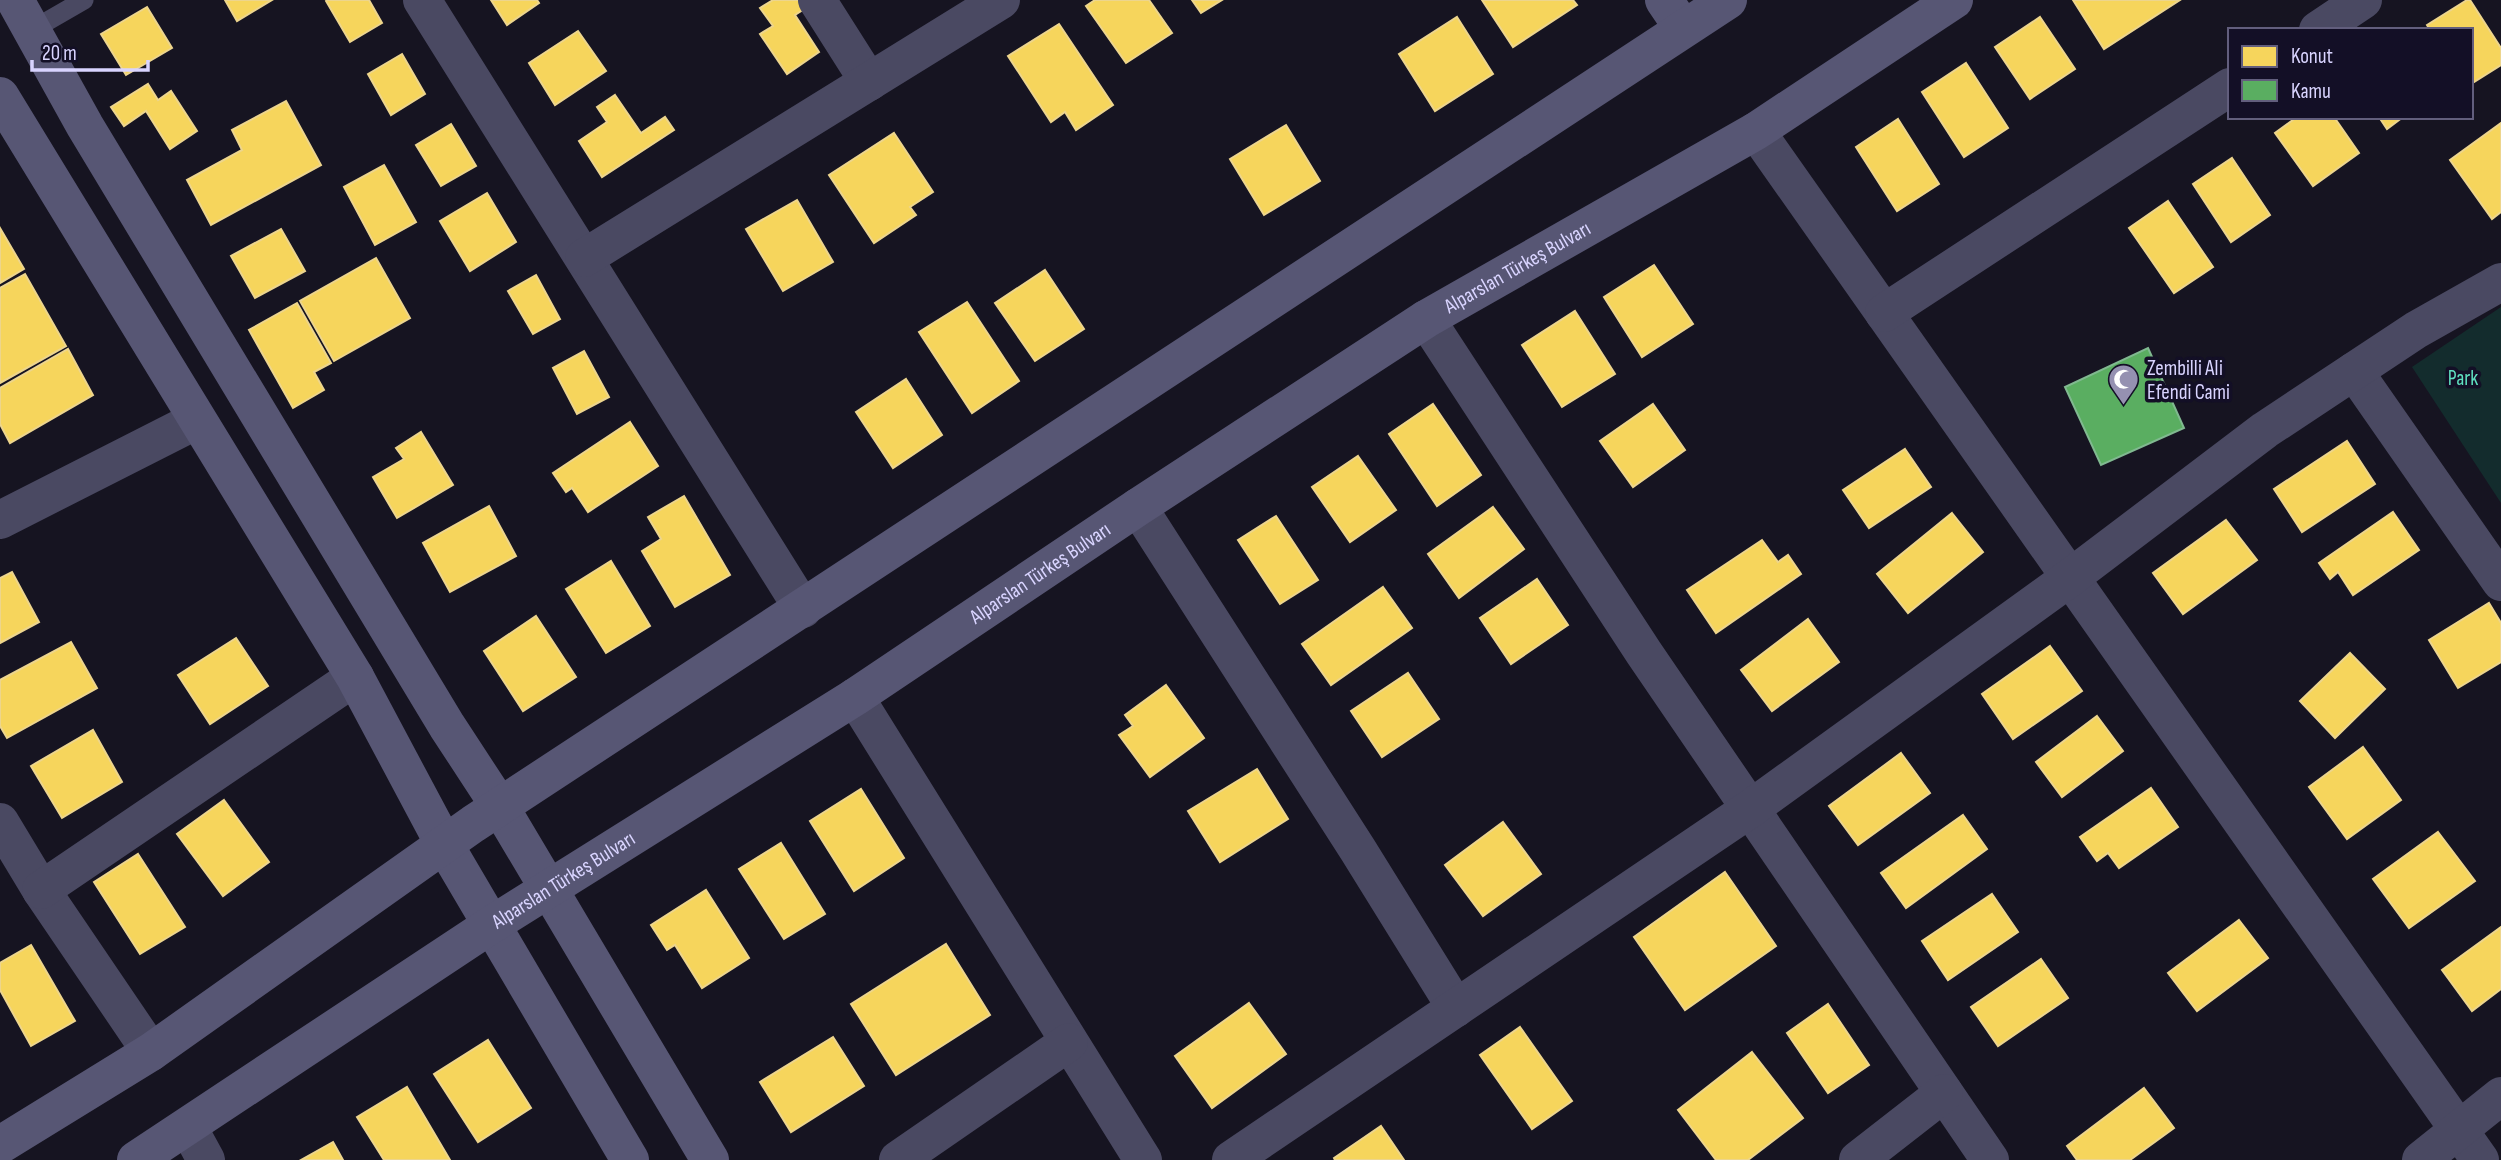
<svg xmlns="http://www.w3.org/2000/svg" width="2501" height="1160" font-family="'Sofia Sans Condensed',sans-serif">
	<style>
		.green { fill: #132c2d }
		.homes { fill: #f6d55c; stroke: #edd58d; stroke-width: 2 }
		.public { fill: #5aae61; stroke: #80b990; stroke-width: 2 }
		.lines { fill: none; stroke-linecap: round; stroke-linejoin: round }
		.lane { stroke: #4a4962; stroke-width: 19 }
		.street { stroke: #4a4962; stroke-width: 38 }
		.secondary { stroke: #575674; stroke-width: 38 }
		.labels { text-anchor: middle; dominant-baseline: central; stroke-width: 7; stroke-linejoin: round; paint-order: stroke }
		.street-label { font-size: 21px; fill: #d9d4ff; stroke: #130f26 }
		.poi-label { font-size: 21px; fill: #d9d4ff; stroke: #130f26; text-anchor: start }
		.park-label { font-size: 21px; fill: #5fe0c0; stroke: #130f26 }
	</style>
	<rect width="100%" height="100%" fill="#161421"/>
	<polygon class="green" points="2501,307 2501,503 2412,367"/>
	<g class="homes">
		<polygon points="225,0 272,0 237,21"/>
		<polygon points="327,0 369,0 382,23 350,42 326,1"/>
		<polygon points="491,0 537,0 539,3 507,25"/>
		<polygon points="773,0 801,0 806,8 795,15 819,52 787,74 760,34 773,26 760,8"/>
		<polygon points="1095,0 1149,0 1172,33 1126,63 1086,6"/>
		<polygon points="1192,0 1222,0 1201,13"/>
		<polygon points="1482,0 1573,0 1577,5 1513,47"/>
		<polygon points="2073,0 2180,0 2104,49"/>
		<polygon points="2467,0 2470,0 2501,48 2501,65 2471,84 2471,30 2430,30 2427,25"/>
		<polygon points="147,7 172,48 126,75 101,34"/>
		<polygon points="1457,17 1493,74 1435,111 1399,54"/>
		<polygon points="2040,17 2075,69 2030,99 1995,47"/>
		<polygon points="1059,24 1113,105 1076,130 1065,112 1051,122 1008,56"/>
		<polygon points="578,31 606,71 555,105 529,63"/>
		<polygon points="402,54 425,94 391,115 368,74"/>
		<polygon points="1966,63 2008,128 1964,157 1922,92"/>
		<polygon points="148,84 158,100 171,91 197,131 170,149 146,111 124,126 111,107"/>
		<polygon points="615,95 641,133 665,117 674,130 602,177 579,141 607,122 597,107"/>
		<polygon points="286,101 321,165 211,225 187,180 242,150 232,130"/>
		<polygon points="2297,117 2334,117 2359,153 2313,186 2275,133"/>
		<polygon points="2379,117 2403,117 2387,129"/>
		<polygon points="1898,119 1939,184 1897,211 1856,147"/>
		<polygon points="2501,123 2501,212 2492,219 2450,160"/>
		<polygon points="451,124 476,166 441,186 416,145"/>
		<polygon points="1286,125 1320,181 1264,215 1230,159"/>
		<polygon points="894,133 933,192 910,207 916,215 874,243 829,175"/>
		<polygon points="2232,158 2270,215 2231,242 2193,184"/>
		<polygon points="384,165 416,222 375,245 344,187"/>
		<polygon points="487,193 516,242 470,271 440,221"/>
		<polygon points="797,200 833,262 783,291 746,229"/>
		<polygon points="2168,201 2213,267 2174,293 2129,228"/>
		<polygon points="0,228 24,269 0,283"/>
		<polygon points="281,229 305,271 255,298 231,256"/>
		<polygon points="376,258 410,318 334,361 300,301"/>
		<polygon points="1654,265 1693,324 1642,357 1604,297"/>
		<polygon points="1045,270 1084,329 1035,361 995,303"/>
		<polygon points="25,274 66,346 0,383 0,288"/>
		<polygon points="536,275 560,319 533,334 508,291"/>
		<polygon points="967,302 1019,381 972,413 919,332"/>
		<polygon points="297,303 331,363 314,372 324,390 293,408 249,330"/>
		<polygon points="1575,311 1615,374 1562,407 1522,345"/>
		<polygon points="68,349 93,395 10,443 0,424 0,388"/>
		<polygon points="584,351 609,397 577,414 553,368"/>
		<polygon points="906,379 942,435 893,468 856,412"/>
		<polygon points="1433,404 1481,475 1437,506 1389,434"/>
		<polygon points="1653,404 1685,450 1633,487 1600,441"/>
		<polygon points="630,422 658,466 588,512 572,488 566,492 553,473"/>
		<polygon points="421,432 453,485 397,518 373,477 404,459 396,448"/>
		<polygon points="2347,441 2375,484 2302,532 2274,489"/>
		<polygon points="1905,449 1931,487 1869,528 1843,490"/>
		<polygon points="1358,456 1396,510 1350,542 1312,487"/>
		<polygon points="684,496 730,575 675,607 642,551 661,539 648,517"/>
		<polygon points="489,506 516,556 450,592 423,543"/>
		<polygon points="1493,507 1524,549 1459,598 1428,554"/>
		<polygon points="2393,512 2419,550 2353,595 2338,572 2330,579 2319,563"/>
		<polygon points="1952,513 1983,552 1908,613 1877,574"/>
		<polygon points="1276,516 1318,580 1280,604 1238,540"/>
		<polygon points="2226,520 2257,560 2183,614 2153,573"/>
		<polygon points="1762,540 1778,562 1788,555 1801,574 1716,633 1687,590"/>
		<polygon points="611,561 650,626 606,653 566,589"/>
		<polygon points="12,572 39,622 0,643 0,578"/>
		<polygon points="1537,579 1568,625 1511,664 1480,618"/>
		<polygon points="1383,587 1412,628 1331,685 1302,644"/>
		<polygon points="2489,603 2501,623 2501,662 2458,688 2429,640"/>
		<polygon points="536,616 576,677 523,711 484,651"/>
		<polygon points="1808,619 1839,662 1772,711 1741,670"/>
		<polygon points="236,638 268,686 210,724 178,675"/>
		<polygon points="71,642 97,688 7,738 0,726 0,680"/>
		<polygon points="2050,646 2082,691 2013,739 1982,694"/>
		<polygon points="2350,653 2385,689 2335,738 2300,701"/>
		<polygon points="1408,673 1439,719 1382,757 1351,711"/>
		<polygon points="1166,685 1204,738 1150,777 1119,735 1133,726 1125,715"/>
		<polygon points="2097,716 2123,751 2062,797 2036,762"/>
		<polygon points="93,730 122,782 62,818 31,766"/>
		<polygon points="2363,747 2401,800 2347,839 2309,787"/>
		<polygon points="1901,753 1930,793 1858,845 1829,806"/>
		<polygon points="1257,769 1288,819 1220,862 1188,811"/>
		<polygon points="2151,788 2178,827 2119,868 2108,853 2097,861 2080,837"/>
		<polygon points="861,789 904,858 854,891 810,821"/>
		<polygon points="224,800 269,862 223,896 177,834"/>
		<polygon points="1963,815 1987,849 1906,908 1881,873"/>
		<polygon points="1503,822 1541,874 1483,916 1445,865"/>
		<polygon points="2438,832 2475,881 2409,928 2373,879"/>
		<polygon points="781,843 825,914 784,939 739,869"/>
		<polygon points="138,854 185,927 140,954 94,882"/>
		<polygon points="1725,872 1776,946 1685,1010 1634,937"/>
		<polygon points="706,890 749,958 702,988 675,945 667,950 651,925"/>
		<polygon points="1992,894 2018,932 1948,980 1922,941"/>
		<polygon points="2239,920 2268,958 2197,1011 2168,973"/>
		<polygon points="2501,927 2501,989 2472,1011 2442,970"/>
		<polygon points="946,944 990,1015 896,1075 851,1004"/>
		<polygon points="31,945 75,1021 31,1046 0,990 0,963"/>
		<polygon points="2041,959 2068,998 1998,1046 1971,1007"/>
		<polygon points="1249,1003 1286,1054 1212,1108 1175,1056"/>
		<polygon points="1828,1004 1869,1065 1828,1093 1787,1033"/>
		<polygon points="1520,1027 1572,1101 1532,1129 1480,1055"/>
		<polygon points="833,1037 864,1086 791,1132 760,1082"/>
		<polygon points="488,1040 531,1108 478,1142 434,1074"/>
		<polygon points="1752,1052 1803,1118 1748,1160 1716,1160 1678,1110"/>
		<polygon points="407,1087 450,1160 384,1160 357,1117"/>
		<polygon points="2144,1088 2174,1128 2130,1160 2077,1160 2067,1146"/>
		<polygon points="1381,1126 1404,1160 1335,1160 1334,1158"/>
		<polygon points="333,1142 343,1160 301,1160"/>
	</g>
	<polygon class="public" points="2148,348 2184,428 2101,465 2065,387"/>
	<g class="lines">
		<polyline class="lane" points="32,30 84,0"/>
		<g class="street">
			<polyline points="422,0 803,609"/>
			<polyline points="817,0 869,82"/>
			<polyline points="2318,30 2363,0"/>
			<polyline points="1756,131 2480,1160"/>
			<polyline points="584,258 1001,0"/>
			<polyline points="1884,313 2230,87"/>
			<polyline points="1426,319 1644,653 1990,1160"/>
			<polyline points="2354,371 2501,582"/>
			<polyline points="1138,507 1358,850 1456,1008"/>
			<polyline points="0,520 197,420"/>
			<polyline points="855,697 1143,1160"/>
			<polyline points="0,822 41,890 151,1052"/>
			<polyline points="41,890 355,677"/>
			<polyline points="188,1127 206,1160"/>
			<polyline points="898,1160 1069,1042"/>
			<polyline points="1231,1160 1750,809 2071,577 2265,430 2416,330 2501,282"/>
			<polyline points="1858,1160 1944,1093"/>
			<polyline points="2421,1160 2501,1096"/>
		</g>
		<g class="secondary">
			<polyline points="15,0 85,126 447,726 500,807 710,1160"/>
			<polyline points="1664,0 1683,28"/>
			<polyline points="0,96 355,677 444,844 630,1160"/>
			<polyline points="0,1145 151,1052 473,824 1728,0"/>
			<path id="s1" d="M 136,1160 L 491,925 L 855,697 L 1138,507 L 1426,319 L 1756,131 L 1954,0"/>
		</g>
	</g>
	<defs>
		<symbol id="mosque-pin" viewBox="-11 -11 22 30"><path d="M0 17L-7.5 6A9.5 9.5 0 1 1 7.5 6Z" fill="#9591b1" stroke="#130f26"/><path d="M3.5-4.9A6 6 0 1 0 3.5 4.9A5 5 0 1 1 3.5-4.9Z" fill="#fff"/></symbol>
	</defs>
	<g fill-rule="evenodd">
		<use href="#mosque-pin" x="2106" y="362" width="35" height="47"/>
	</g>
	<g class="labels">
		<g class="street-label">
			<text stroke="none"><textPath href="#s1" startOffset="1645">Alparslan Türkeş Bulvarı</textPath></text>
			<text stroke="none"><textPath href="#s1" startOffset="1078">Alparslan Türkeş Bulvarı</textPath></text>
			<text stroke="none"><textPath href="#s1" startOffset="511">Alparslan Türkeş Bulvarı</textPath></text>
		</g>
		<g class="poi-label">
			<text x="2147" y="368">Zembilli Ali<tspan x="2147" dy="24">Efendi Cami</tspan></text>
		</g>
		<g class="park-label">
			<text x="2463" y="378">Park</text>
		</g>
	</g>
	<rect x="2228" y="28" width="245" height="91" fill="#130f26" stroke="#625e7d" stroke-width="2"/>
	<rect x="2242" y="46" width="35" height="21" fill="#f6d55c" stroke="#625e7d" stroke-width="2"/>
	<text x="2291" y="63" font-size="21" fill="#d9d4ff">Konut</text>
	<rect x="2242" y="80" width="35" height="21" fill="#5aae61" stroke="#625e7d" stroke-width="2"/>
	<text x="2291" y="98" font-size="21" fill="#d9d4ff">Kamu</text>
	<path d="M32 60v10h116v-10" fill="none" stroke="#d9d4ff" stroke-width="3.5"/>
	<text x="42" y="60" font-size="21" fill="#d9d4ff" stroke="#130f26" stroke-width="5" paint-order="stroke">20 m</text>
</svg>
